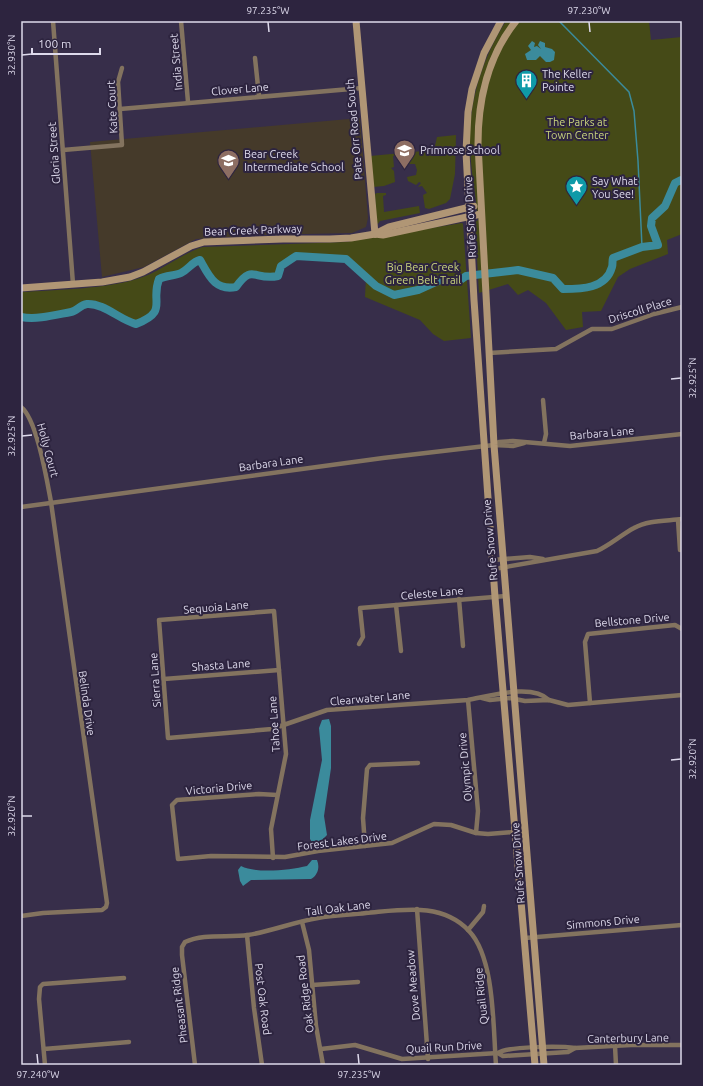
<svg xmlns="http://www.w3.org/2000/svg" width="703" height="1086" font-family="Ubuntu,sans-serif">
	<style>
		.education { fill: #453a2a }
		.green { fill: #454a17 }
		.water { fill: #3b8b9c }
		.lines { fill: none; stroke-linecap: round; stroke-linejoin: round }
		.stream { stroke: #3b8b9c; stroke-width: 1.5 }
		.river { stroke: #3b8b9c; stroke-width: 8 }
		.street { stroke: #83735f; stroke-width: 4.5 }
		.secondary { stroke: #b09675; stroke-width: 7 }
		.ticks { fill: none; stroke: #dedaec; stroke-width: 1.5 }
		.labels { text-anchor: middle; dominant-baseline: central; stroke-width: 4; stroke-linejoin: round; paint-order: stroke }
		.street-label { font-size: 11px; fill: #dedaec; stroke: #2d243f }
		.poi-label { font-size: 11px; fill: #dedaec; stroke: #2d243f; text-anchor: start }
		.park-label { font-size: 11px; fill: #c8d37c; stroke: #2d243f }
		.neatline { fill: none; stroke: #dedaec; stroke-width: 1.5 }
		.ticks-label { font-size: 10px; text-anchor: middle; fill: #dedaec }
	</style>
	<rect width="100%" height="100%" fill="#372e4a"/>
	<polygon class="education" points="360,118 368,218 366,227 352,233 258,235 196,239 144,267 102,277 90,142"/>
	<g class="green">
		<path d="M 506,21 L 649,21 L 651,40 L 682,37 L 682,234 L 667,240 L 668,254 L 630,269 L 618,277 L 601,311 L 582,312 L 583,327 L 566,330 L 546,303 L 528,290 L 518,295 L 508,284 L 479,293 L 475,222 L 478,220 C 476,196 471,172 470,148 C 468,103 482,59 506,21 Z"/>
		<polygon points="456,135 455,174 450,199 446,203 429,209 425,208 423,195 427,193 422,186 418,187 421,183 419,182 416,185 408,181 407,177 416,175 417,170 415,164 408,164 408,161 405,161 404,154 393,156 394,167 391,168 394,171 395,182 384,186 373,187 370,156 434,150 437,137"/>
		<polygon points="377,193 386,193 386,195 383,196 384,212 419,206 420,213 380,221 378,224 376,222 375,194"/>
		<path d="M 462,223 L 463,224 L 471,338 L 444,341 L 433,334 L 420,320 L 365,297 L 366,277 L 346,260 L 296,256 L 281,266 L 278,276 C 255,281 253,263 236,287 C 215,291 209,276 200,260 C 192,262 189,269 181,273 C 175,276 167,275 159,279 C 150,302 170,311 136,324 C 120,320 104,303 87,304 C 80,305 77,310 71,312 C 57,317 35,319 21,317 L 21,292 C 56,290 107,289 140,278 C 162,271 180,254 203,247 L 345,242 Z"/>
	</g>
	<g class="water">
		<polygon points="532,41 535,43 534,47 537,46 541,49 538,45 540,41 545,43 545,47 552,49 555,52 554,60 550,62 546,62 540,56 536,60 527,60 525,54 531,50 528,46"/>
		<polygon points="329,719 331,726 331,768 324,816 327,835 318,844 313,844 310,839 310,820 322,760 319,728 322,720"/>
		<path d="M 312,860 L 317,860 C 320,867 318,875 311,879 L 251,880 L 243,886 L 240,881 L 238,870 L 241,866 C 257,874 290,870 307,866 Z"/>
	</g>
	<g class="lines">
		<polyline class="stream" points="559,21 629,92 634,111 638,161 642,247"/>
		<path class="river" d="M 21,317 C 37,320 55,315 71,312 C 77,311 80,305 87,304 C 104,303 120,320 136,324 C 169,311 150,302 159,279 C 166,275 175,276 181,273 C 189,269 192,262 200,260 C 209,276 215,291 236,287 C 253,263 254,281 278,276 L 281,266 L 296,256 L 346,259 L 376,286 L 394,295 L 418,290 L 440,280 L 459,281 L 466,276 L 518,270 L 553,278 L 563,289 C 581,289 606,289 612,267 C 613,264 612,261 613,258 L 642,247 L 658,245 L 651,226 L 652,218 L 665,206 L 675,183 L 681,180 L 682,181"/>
		<g class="street">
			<polyline points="53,21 73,284"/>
			<polyline points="181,21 188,102"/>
			<polyline points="255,58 259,96"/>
			<polyline points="120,109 362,88"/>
			<polyline points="63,150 122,145 118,82 122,68"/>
			<polyline points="489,353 556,349 592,329 612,329 654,314 682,307"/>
			<polyline points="543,400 546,434 544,443"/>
			<path d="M 21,407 C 37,419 47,481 51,502 L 107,903 L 106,907 L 102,910 L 43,913 L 21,916"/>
			<polyline points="494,445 499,442 513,441 570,446 682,434"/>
			<polyline points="21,507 383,458 494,445 513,446 524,443"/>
			<polyline points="678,520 680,550"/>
			<polyline points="493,560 530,557 543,559"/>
			<path d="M 494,569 L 597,551 C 610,545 621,535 634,528 C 648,520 666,521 682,519"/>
			<polyline points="459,599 463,646"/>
			<polyline points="396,605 401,651"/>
			<polyline points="359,644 363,637 360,608 506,596"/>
			<polyline points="164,679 279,670"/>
			<polyline points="482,698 490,700 510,698 525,701 549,700 568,705 682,695"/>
			<polyline points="468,700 478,811 476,833"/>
			<polyline points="590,703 585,642 588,634 675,625 682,629"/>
			<polyline points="277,795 259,794 177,800 172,805 178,859 211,856 285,857 318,851 392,843 434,824 451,825 476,833 488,834 526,831"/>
			<polyline points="365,846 363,818 367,769 370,765 418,763"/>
			<path d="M 273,858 L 271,829 L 286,754 L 274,611 L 159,620 L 168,738 L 272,729 L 327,710 L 468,700 C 490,696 532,683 549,700"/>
			<polyline points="417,909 428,1059"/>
			<polyline points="302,922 309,950 316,1026 323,1065"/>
			<polyline points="468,930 483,912 484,906"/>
			<polyline points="247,935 254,1008 262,1065"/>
			<polyline points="525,938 682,925"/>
			<polyline points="312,985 358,982"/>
			<polyline points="615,1046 616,1065"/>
			<polyline points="44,1049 129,1042"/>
			<path d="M 321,1049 L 355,1045 L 402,1059 L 498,1053 C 508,1046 561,1046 575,1048 L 631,1045 L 682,1045"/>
			<polyline points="498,1053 503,1056 568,1052 575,1048"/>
			<polyline points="45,1065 39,999 40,987 43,984 124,978"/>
			<path d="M 195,1065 L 182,955 L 182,947 L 185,942 C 204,933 228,938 248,935 C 272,931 294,922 318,918 C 334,915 351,915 366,913 C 402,910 442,902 469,931 C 495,958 493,1028 496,1065"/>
		</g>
		<g class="secondary">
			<polyline points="356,21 375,234"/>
			<polyline points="501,21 484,53 472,89 468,112 466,152 474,300 495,597 535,1065"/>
			<path d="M 516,21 C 488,56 478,101 478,144 L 494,445 L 544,1065"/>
			<polyline points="375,234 389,227 474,206"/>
			<polyline points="21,288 102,282 130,277 143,272 191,246 204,242 283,239 330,239 351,238 375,234 383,235 481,214"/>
		</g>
	</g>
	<path class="ticks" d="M 268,22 L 269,32M 589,22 L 590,32M 22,55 L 32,54M 671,379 L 681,378M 22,436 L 32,435M 671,760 L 681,759M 22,816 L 32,816M 37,1054 L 38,1064M 358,1054 L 359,1064"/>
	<defs>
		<symbol id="building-pin" viewBox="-11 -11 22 30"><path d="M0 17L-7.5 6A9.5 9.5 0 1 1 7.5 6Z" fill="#0f9aa8" stroke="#2d243f"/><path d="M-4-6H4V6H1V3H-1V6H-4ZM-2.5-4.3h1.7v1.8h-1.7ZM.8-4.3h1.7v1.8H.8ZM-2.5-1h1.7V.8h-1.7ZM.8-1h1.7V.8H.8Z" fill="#fff"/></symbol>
		<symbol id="school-pin" viewBox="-11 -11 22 30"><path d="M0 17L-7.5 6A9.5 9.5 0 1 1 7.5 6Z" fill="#8d6e63" stroke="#2d243f"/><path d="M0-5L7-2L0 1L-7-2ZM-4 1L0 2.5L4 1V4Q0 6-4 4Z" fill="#fff"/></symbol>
		<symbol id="sight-pin" viewBox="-11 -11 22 30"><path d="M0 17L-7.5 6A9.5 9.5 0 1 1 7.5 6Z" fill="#0f9aa8" stroke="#2d243f"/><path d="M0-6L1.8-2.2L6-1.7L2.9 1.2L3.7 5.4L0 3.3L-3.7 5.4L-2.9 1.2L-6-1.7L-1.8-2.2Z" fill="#fff"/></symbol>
	</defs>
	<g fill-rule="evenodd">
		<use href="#building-pin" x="514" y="68" width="25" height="34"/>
		<use href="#school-pin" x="392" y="138" width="25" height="34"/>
		<use href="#school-pin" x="216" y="148" width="25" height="34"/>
		<use href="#sight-pin" x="564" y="174" width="25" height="34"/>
	</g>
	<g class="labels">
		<g class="street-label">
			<text transform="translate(176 62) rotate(-95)">India Street</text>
			<text transform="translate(240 89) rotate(-5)">Clover Lane</text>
			<text transform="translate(112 107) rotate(-93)">Kate Court</text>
			<text transform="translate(354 129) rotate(-95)">Pate Orr Road South</text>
			<text transform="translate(54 153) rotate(-94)">Gloria Street</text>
			<text transform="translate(470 217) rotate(-93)">Rufe Snow Drive</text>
			<text transform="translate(253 230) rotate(-2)">Bear Creek Parkway</text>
			<text transform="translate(640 310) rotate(-17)">Driscoll Place</text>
			<text transform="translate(602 433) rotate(-5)">Barbara Lane</text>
			<text transform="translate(48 450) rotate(75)">Holly Court</text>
			<text transform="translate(271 463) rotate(-8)">Barbara Lane</text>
			<text transform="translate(490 540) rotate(-95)">Rufe Snow Drive</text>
			<text transform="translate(432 593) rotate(-5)">Celeste Lane</text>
			<text transform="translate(216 607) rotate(-5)">Sequoia Lane</text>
			<text transform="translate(632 620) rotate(-5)">Bellstone Drive</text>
			<text transform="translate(221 665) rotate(-4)">Shasta Lane</text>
			<text transform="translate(155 680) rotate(-94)">Sierra Lane</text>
			<text transform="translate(370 698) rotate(-5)">Clearwater Lane</text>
			<text transform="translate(87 703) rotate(82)">Belinda Drive</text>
			<text transform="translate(274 724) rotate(-94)">Tahoe Lane</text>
			<text transform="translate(465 767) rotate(-95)">Olympic Drive</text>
			<text transform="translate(219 788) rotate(-5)">Victoria Drive</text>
			<text transform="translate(342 841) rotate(-7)">Forest Lakes Drive</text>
			<text transform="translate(518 863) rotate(-94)">Rufe Snow Drive</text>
			<text transform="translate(338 908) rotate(-7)">Tall Oak Lane</text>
			<text transform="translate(603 922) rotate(-5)">Simmons Drive</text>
			<text transform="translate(413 985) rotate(-95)">Dove Meadow</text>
			<text transform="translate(305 994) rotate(-97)">Oak Ridge Road</text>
			<text transform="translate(481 996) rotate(-96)">Quail Ridge</text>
			<text transform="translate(263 999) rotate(83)">Post Oak Road</text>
			<text transform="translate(179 1005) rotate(-97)">Pheasant Ridge</text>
			<text transform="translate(628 1038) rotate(-1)">Canterbury Lane</text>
			<text transform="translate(444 1047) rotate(-3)">Quail Run Drive</text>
		</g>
		<g class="poi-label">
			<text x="542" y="74">The Keller<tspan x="542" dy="13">Pointe</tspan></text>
			<text x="420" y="150">Primrose School</text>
			<text x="244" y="154">Bear Creek<tspan x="244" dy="13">Intermediate School</tspan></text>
			<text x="592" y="181">Say What<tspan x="592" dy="13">You See!</tspan></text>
		</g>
		<g class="park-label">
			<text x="577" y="122">The Parks at<tspan x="577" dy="13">Town Center</tspan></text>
			<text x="423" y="267">Big Bear Creek<tspan x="423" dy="13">Green Belt Trail</tspan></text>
		</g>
	</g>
	<rect width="703" height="1086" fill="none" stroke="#2d243f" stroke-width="44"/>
	<path d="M32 48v6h68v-6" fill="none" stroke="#dedaec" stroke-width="2"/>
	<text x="38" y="48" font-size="12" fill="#dedaec" stroke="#2d243f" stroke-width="3" paint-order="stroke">100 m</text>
	<rect x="22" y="22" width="659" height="1042" class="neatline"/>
	<g class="ticks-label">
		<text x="268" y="14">97.235°W</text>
		<text x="589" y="14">97.230°W</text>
		<text transform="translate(11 55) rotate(-90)" y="4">32.930°N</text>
		<text transform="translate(692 378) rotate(-90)" y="4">32.925°N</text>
		<text transform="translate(11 436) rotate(-90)" y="4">32.925°N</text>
		<text transform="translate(692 759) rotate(-90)" y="4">32.920°N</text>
		<text transform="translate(11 816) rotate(-90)" y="4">32.920°N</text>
		<text x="38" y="1078">97.240°W</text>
		<text x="359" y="1078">97.235°W</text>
	</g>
</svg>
